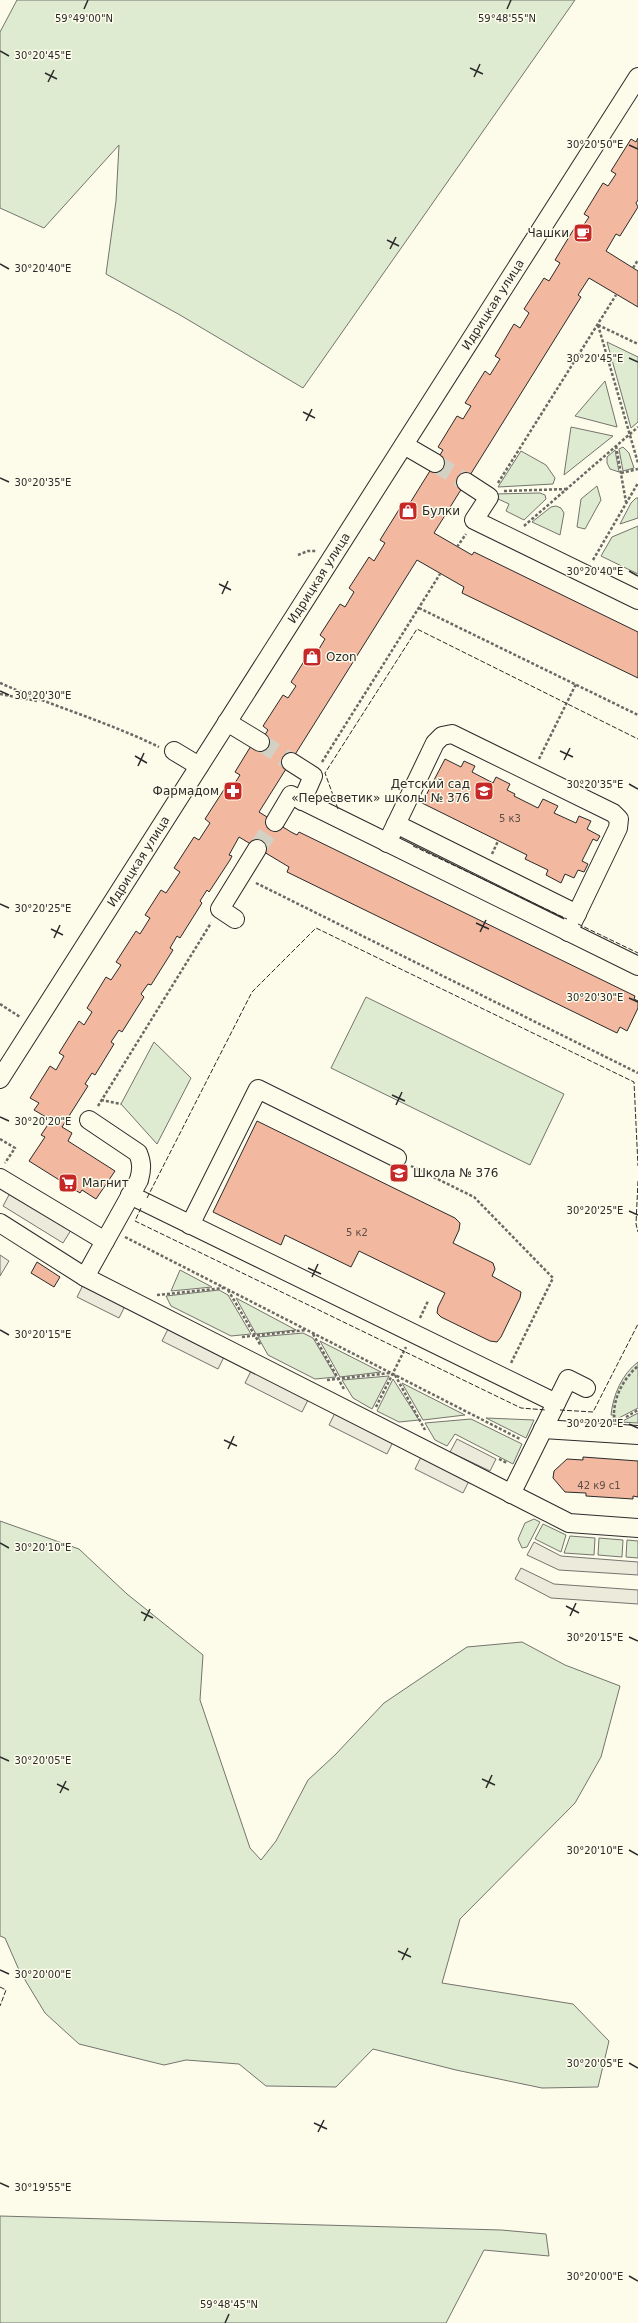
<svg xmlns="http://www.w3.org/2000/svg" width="638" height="2323" font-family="'DejaVu Sans',sans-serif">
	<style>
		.green { fill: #deebd1; stroke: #74746e }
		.parking { fill: #eceadb; stroke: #74746e }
		.building { fill: #f2b8a0; stroke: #2b2b2b }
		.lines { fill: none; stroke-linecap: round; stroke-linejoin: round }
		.minor-tunnel { stroke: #d3d1c4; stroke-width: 18; stroke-dasharray: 18 9; stroke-linecap: butt }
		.minor-casing { stroke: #2b2b2b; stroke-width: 20 }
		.path { stroke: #6a6964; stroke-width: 2.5; stroke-dasharray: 3 2; stroke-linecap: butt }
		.minor { stroke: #fdfbea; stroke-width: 18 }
		.fence { stroke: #2b2b2b; stroke-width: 1; stroke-dasharray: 5 2; stroke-linecap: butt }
		.ticks { fill: none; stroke: #2b2b2b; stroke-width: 1.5 }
		.labels { text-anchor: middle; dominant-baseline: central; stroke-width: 3; stroke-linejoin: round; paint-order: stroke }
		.number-label { font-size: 10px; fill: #5d4e48 }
		.poi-label { font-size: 12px; fill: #2b2b2b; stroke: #fdfbea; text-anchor: start }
		.street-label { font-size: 12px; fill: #2b2b2b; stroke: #fdfbea }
		.ticks-label { font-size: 10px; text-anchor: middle; fill: #2b2b2b; stroke: #fdfbea; stroke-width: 3; stroke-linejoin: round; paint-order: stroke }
	</style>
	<rect width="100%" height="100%" fill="#fdfbea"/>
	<g class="green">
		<polygon points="17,0 575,0 303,388 180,315 106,274 116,201 119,145 44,228 0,208 0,32"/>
		<polygon points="607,342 638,357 638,422 631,428"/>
		<polygon points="605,381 617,427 575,416"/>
		<polygon points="571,427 613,436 564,475"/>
		<polygon points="623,447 629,453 634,468 623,471 619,449"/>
		<polygon points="615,450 619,472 610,469 607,463 607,457"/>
		<polygon points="521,451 546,465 555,478 553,484 498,487"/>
		<polygon points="597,486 601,500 585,529 577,527 581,499"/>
		<polygon points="540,493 545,495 546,499 524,520 506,511 509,504 496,498 494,494"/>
		<polygon points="636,498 638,498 638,518 620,524 631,503"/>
		<polygon points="556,506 561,508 564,513 560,535 532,522 551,507"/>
		<polygon points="638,526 638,574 601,556 612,537"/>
		<polygon points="366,997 564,1094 530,1165 331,1068"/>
		<polygon points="154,1042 191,1078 157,1144 121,1104"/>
		<polygon points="180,1270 212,1287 171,1291"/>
		<polygon points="219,1290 228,1295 251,1334 231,1336 171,1306 166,1296"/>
		<polygon points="236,1298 296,1330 256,1334"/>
		<polygon points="303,1333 313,1338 336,1377 315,1379 268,1355 258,1337"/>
		<polygon points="320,1341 381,1372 340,1377"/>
		<path d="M 638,1362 L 638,1408 L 615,1420 L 615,1415 L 611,1415 C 613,1395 622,1374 638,1362 Z"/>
		<polygon points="389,1376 372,1409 353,1398 342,1380"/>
		<polygon points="393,1379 419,1420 399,1422 377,1411"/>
		<polygon points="402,1383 465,1415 423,1420"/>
		<polygon points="638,1413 638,1423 621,1422"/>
		<polygon points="486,1418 534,1420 526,1438"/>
		<polygon points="471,1419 522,1444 513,1464 455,1434 447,1446 435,1440 425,1423"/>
		<polygon points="534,1519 540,1522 527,1547 522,1548 518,1539 525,1523"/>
		<polygon points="0,1521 79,1549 127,1594 203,1655 200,1700 250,1848 261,1860 276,1841 308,1780 335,1755 384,1703 467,1647 522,1642 565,1665 620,1686 601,1757 575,1803 460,1919 442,1983 573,2004 609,2041 598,2087 542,2088 456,2070 373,2049 336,2087 266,2086 239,2064 186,2060 164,2065 79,2044 45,2013 19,1970 5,1938 0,1936"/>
		<polygon points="543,1524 566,1535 561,1552 535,1539"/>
		<polygon points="570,1536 595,1538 594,1555 564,1553"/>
		<polygon points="599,1538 623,1540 622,1557 598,1555"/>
		<polygon points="627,1540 638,1541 638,1558 626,1557"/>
		<polygon points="0,2216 501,2230 546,2234 549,2256 484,2250 446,2323 0,2323"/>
	</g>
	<g class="parking">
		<polygon points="10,1193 71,1230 63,1243 3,1206"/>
		<polygon points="0,1255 9,1261 0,1276"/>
		<polygon points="84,1283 126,1304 119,1318 77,1297"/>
		<polygon points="169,1327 225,1355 218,1369 162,1341"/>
		<polygon points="252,1369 309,1398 302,1412 245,1383"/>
		<polygon points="336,1411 394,1440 387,1454 329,1425"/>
		<polygon points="457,1439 496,1459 490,1471 450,1452"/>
		<polygon points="422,1455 470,1479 463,1493 415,1469"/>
		<polygon points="534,1542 561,1556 638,1562 638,1575 559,1570 527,1555"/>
		<polygon points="521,1568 554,1584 638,1590 638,1604 551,1598 515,1579"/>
	</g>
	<g class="building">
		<polygon points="638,138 638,200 636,203 638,207 620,236 616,234 606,251 638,271 638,307 589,278 578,295 581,297 434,533 472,555 474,552 638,632 638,678 462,593 464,587 417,560 259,812 291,832 297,835 299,832 635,996 634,999 638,1001 638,1008 627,1031 620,1027 617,1033 287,872 289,867 239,837 229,855 232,856 230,860 209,892 207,890 200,901 202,903 180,938 177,936 170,948 173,950 151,985 148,984 141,994 144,997 122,1032 119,1030 111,1042 114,1044 95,1075 92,1073 85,1084 88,1086 62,1127 72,1133 68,1141 115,1171 96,1199 82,1190 80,1193 29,1161 45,1137 41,1135 51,1120 34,1110 39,1103 30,1098 50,1066 56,1070 64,1056 59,1053 79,1021 84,1025 92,1012 87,1008 106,977 111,980 121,965 116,962 136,931 140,934 150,918 145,915 161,890 166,893 180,872 174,868 194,837 199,840 210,823 205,819 225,788 230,791 240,775 235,772 254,741 259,744 268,730 263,726 283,695 288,698 296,686 291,682 308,655 310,651 316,654 325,639 320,635 340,604 345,607 354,592 349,588 369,557 374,561 385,543 380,540 400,508 405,511 443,450 438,447 457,416 463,419 471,406 465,403 485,371 490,375 500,359 495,356 514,324 520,328 529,313 524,309 544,278 549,281 560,263 555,260 572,232 574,229 579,232 589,217 584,214 603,183 608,186 616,174 611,171 631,139 636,142"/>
		<polygon points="445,759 461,767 464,761 475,766 472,772 493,783 496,777 510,784 507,790 515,794 514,796 538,808 543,799 558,806 554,813 576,823 579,816 591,821 587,829 600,836 597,841 593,839 582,861 588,864 584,872 578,870 574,878 565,874 561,883 546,875 548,870 525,859 527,855 422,803"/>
		<polygon points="257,1121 455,1218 460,1223 459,1230 453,1243 493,1263 495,1269 492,1276 521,1292 520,1298 501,1337 497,1342 490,1341 441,1317 437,1313 438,1307 445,1293 359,1251 351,1267 285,1235 281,1245 213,1212"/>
		<polygon points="37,1262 60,1277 54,1287 31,1273"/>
		<polygon points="583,1457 638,1461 638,1497 633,1496 633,1499 586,1496 586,1493 565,1492 553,1478 554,1471 567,1459 583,1460"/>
	</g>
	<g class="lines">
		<g class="minor-tunnel">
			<polyline points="435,463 466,482"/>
			<polyline points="260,742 291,762"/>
			<polyline points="257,849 275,822"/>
		</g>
		<defs>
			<g id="minor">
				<polyline points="404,445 435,463"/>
				<polyline points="466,482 489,497 474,520 638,600"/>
				<polyline points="227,722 260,742"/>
				<polyline points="174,751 199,766"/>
				<polyline points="291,762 313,776 302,801"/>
				<polyline points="275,822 291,795 638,966"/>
				<polyline points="396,824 577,914"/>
				<polyline points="387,843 435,743 442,736 452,734 613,813 619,819 618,828 568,932"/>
				<polyline points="235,919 220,909 257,849"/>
				<path id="s1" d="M 0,1079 L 638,77"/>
				<polyline points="0,1178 105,1241"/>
				<polyline points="130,1195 556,1403"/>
				<polyline points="0,1223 85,1277 569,1523 638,1528"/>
				<polyline points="190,1225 258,1089 397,1158"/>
				<path d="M 85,1277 L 139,1180 C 142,1169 142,1163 138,1153 L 89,1120"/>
				<polyline points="543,1429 638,1435"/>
				<polyline points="511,1494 568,1379 586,1388"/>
			</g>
		</defs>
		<use href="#minor" class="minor-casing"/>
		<g class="path">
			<polyline points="633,268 638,260"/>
			<polyline points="598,325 638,463"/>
			<polyline points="598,325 638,344"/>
			<polyline points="616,446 626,502"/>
			<polyline points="621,473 638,469"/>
			<polyline points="498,483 616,295"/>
			<polyline points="504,491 567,489"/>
			<polyline points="524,526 638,427"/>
			<polyline points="457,547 466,534"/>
			<polyline points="298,555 308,551 316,551"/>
			<polyline points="593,560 638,483"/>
			<polyline points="419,608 638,715"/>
			<path d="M 0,683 C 52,706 108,722 159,747"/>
			<polyline points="0,694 37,701"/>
			<polyline points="539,759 576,684"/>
			<polyline points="322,762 440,574"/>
			<polyline points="492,854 498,841"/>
			<polyline points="256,883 638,1073"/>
			<polyline points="0,1004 20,1017"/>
			<polyline points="101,1100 121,1104"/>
			<polyline points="98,1106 211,923"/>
			<polyline points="0,1139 15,1148 5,1163"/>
			<polyline points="411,1166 474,1197 553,1278 511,1363"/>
			<polyline points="125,1237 520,1439"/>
			<polyline points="228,1290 261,1346"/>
			<polyline points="157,1295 224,1288"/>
			<polyline points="420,1318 428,1301"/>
			<polyline points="313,1334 344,1389"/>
			<polyline points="242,1337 306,1330"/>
			<polyline points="395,1375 425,1430"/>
			<polyline points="327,1380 390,1373"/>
			<polyline points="376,1407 406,1347"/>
			<polyline points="626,1417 638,1410"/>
			<path d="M 614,1418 C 613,1398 623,1379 638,1366"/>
			<polyline points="499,1459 507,1463"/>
		</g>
		<use href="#minor" class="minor"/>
		<g class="fence">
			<polyline points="338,809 325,773 417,629 638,739"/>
			<polyline points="413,846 567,919"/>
			<polyline points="578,924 638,953"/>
			<polyline points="638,1181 636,1224 638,1232"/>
			<polyline points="147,1198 252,992 316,928 634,1082 638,1166"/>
			<polyline points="141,1208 135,1221 521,1408 546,1410"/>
			<polyline points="560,1410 593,1412 638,1324"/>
			<polyline points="0,1987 6,1990 0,2006"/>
		</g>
	</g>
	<path class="ticks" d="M 84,9 L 88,0M 507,9 L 511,0M 0,51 L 9,56M 470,68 L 483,74M 45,73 L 57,79M 474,77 L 480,64M 48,82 L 54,70M 629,145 L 638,149M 387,240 L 399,246M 390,249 L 396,237M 0,264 L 9,269M 629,358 L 638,362M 303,412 L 315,418M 306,421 L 312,409M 0,478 L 9,482M 629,571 L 638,576M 219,584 L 231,590M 222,594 L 228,581M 0,691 L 9,695M 560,751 L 573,757M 135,756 L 147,763M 564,760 L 570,748M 138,766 L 144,753M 629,784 L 638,789M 0,904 L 9,908M 476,923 L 489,929M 51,929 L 63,935M 480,932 L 486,920M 54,938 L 60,925M 629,998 L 638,1002M 392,1095 L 405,1101M 396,1105 L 402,1092M 0,1117 L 9,1121M 629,1211 L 638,1215M 308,1268 L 321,1274M 312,1277 L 318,1264M 0,1330 L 9,1335M 629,1424 L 638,1428M 224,1440 L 237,1446M 228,1449 L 234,1436M 0,1543 L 9,1548M 566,1606 L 579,1613M 141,1612 L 153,1618M 570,1616 L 576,1603M 144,1621 L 150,1609M 629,1637 L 638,1641M 0,1757 L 9,1761M 482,1779 L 495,1785M 57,1784 L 69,1790M 486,1788 L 492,1775M 60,1793 L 66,1781M 629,1850 L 638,1855M 398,1951 L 411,1957M 402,1960 L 408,1948M 0,1970 L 9,1974M 629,2063 L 638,2068M 314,2123 L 327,2129M 318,2132 L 324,2120M 0,2183 L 9,2187M 629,2276 L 638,2281M 225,2323 L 229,2314"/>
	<defs>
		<symbol id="cafe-square" viewBox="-11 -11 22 22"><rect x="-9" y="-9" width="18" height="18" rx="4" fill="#c62828" stroke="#fdfbea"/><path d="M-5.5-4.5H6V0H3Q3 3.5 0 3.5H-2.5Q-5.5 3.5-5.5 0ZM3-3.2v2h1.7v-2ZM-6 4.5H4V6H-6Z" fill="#fff"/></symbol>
		<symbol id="shop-square" viewBox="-11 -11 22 22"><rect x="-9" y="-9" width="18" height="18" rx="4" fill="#c62828" stroke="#fdfbea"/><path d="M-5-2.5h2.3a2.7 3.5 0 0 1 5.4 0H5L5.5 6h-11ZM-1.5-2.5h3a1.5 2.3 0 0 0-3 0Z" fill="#fff"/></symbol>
		<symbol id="pharmacy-square" viewBox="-11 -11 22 22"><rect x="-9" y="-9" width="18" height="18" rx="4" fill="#c62828" stroke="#fdfbea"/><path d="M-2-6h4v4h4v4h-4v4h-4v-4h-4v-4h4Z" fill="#fff"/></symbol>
		<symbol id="school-square" viewBox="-11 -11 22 22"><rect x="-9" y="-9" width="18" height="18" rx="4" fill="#c62828" stroke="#fdfbea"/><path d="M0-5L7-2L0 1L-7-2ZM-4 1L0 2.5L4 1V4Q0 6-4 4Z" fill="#fff"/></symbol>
		<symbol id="supermarket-square" viewBox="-11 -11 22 22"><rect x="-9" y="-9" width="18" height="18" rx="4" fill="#c62828" stroke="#fdfbea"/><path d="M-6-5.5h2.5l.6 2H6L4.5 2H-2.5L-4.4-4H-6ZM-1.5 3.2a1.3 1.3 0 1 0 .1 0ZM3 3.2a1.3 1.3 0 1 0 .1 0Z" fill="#fff"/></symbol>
	</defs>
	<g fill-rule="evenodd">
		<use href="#cafe-square" x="572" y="222" width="22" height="22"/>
		<use href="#shop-square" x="397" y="500" width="22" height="22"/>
		<use href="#shop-square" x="301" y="646" width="22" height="22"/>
		<use href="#pharmacy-square" x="222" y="780" width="22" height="22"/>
		<use href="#school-square" x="473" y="780" width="22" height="22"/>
		<use href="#school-square" x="388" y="1162" width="22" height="22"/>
		<use href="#supermarket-square" x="57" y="1172" width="22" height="22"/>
	</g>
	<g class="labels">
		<g class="number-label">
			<text x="510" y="818">5 к3</text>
			<text x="357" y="1232">5 к2</text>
			<text x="599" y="1485">42 к9 с1</text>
		</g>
		<g class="poi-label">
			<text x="569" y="233" text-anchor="end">Чашки</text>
			<text x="422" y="511">Булки</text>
			<text x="326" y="657">Ozon</text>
			<text x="470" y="784" text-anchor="end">Детский сад<tspan x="470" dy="14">«Пересветик» школы № 376</tspan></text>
			<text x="219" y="791" text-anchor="end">Фармадом</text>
			<text x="413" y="1173">Школа № 376</text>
			<text x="82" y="1183">Магнит</text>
		</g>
		<g class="street-label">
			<text stroke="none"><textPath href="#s1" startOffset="918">Идрицкая улица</textPath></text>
			<text stroke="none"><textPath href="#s1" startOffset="594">Идрицкая улица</textPath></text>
			<text stroke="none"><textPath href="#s1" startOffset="258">Идрицкая улица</textPath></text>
		</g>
	</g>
	<g class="ticks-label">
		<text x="84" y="22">59°49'00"N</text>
		<text x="507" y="22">59°48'55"N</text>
		<text x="43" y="59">30°20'45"E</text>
		<text x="595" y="148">30°20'50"E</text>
		<text x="43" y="272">30°20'40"E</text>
		<text x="595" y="362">30°20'45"E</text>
		<text x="43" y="486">30°20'35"E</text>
		<text x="595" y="575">30°20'40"E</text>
		<text x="43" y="699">30°20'30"E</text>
		<text x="595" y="788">30°20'35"E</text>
		<text x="43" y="912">30°20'25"E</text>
		<text x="595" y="1001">30°20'30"E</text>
		<text x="43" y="1125">30°20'20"E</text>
		<text x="595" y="1214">30°20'25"E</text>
		<text x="43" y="1338">30°20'15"E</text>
		<text x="595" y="1427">30°20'20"E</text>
		<text x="43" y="1551">30°20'10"E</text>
		<text x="595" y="1641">30°20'15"E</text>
		<text x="43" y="1764">30°20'05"E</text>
		<text x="595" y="1854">30°20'10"E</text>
		<text x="43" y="1978">30°20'00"E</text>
		<text x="595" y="2067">30°20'05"E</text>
		<text x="43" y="2191">30°19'55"E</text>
		<text x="595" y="2280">30°20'00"E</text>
		<text x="229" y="2308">59°48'45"N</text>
	</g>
</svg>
